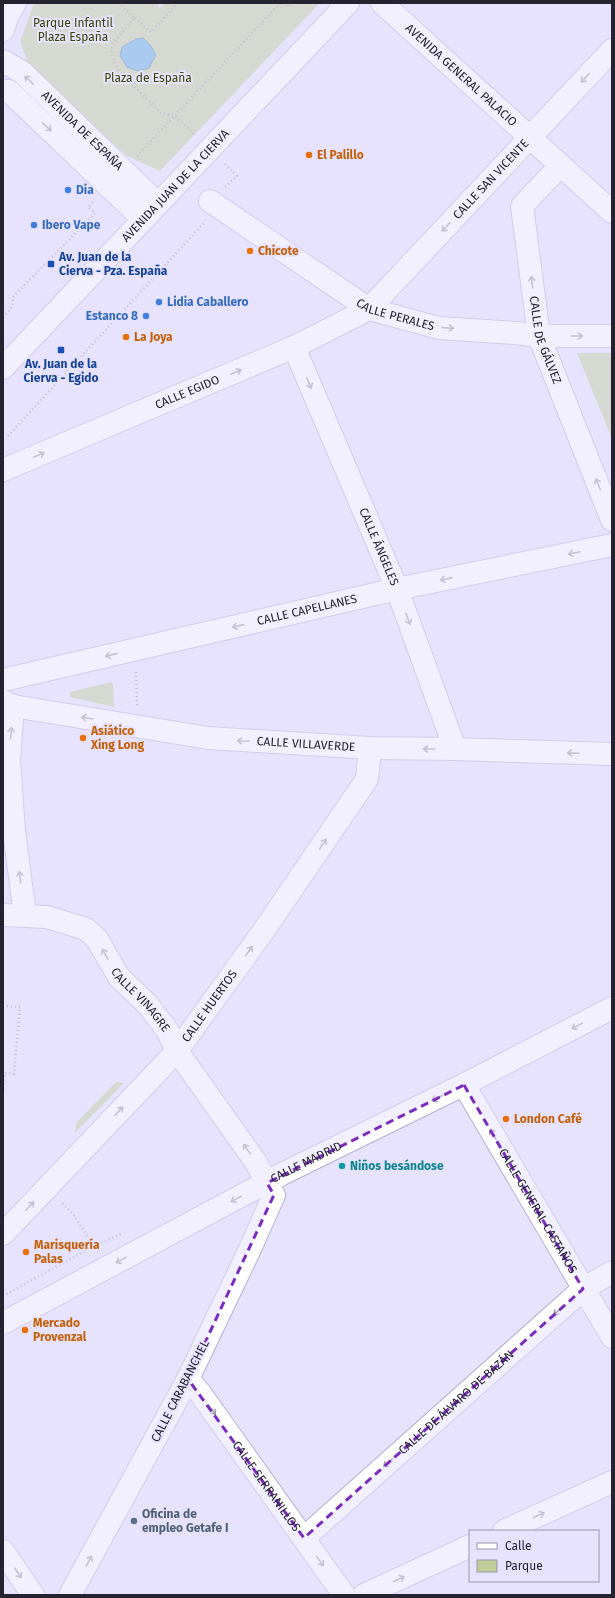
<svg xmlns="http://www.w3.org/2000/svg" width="615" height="1598" font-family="'Fira Sans',sans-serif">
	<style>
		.green { fill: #c2cc9a }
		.water { fill: #60aade; stroke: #4e82aa }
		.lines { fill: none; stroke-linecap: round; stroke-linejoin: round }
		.street-casing { stroke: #b4afd0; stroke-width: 24 }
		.secondary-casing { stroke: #b4afd0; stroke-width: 24 }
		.path { stroke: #9592a7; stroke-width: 2.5; stroke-dasharray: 1 3; stroke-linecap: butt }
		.street { stroke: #fff; stroke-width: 22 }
		.secondary { stroke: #fff; stroke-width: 22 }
		.oneway { stroke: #9d9ca1 }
		.marked { fill: none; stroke: #7b2cbf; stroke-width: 3; stroke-dasharray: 8 5; stroke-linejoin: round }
		.food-dot { fill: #e8710a; stroke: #e7e3ff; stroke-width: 1.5 }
		.shop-dot { fill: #3f7fe0; stroke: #e7e3ff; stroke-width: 1.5 }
		.transit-dot { fill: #1a4fb4; stroke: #e7e3ff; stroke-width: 1.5 }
		.culture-dot { fill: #0f9aa8; stroke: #e7e3ff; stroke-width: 1.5 }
		.service-dot { fill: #5c6f8a; stroke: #e7e3ff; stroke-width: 1.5 }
		.labels { text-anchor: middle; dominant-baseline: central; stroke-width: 4; stroke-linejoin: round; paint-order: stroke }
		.park-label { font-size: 12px; fill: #3c4404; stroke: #e7e3ff }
		.street-label { font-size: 12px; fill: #25232f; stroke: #e7e3ff }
		.food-label { font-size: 12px; font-weight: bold; fill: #c56008; stroke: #e7e3ff; text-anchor: start }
		.shop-label { font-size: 12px; font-weight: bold; fill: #366cbe; stroke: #e7e3ff; text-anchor: start }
		.transit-label { font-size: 12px; font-weight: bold; fill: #164399; stroke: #e7e3ff; text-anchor: start }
		.culture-label { font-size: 12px; font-weight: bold; fill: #0d838f; stroke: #e7e3ff; text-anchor: start }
		.service-label { font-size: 12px; font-weight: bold; fill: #4e5e75; stroke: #e7e3ff; text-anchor: start }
	</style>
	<rect width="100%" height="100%" fill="#e7e3ff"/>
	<g class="green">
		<polygon points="34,3 156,3 160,8 165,3 320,3 160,171 127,156 30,69 20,42"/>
		<polygon points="577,353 612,353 612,439"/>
		<polygon points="111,682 113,684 114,707 70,697 70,692"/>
		<polygon points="116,1082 124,1083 75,1133 76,1123"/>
	</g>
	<polygon class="water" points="143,38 151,46 156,55 149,68 138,71 127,67 120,56 122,47 136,39"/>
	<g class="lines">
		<defs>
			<g id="street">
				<path id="s1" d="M 382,3 L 612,212"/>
				<polyline points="3,30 7,17 15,3"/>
				<path id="s2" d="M 561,165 L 522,206 L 539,336 L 612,520"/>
				<path id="s3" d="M 210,201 L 369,309 L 439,328 L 516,333 L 539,336 L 612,336"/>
				<path id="s4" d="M 294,347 L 397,589 L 455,749"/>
				<path id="s5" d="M 3,470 L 294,347 L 369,309 L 612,50"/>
				<path id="s6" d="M 3,680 L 397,589 L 612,545"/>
				<path id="s7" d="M 3,701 L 13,706 L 208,738 L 370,748 L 455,749 L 612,754"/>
				<polyline points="13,706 9,760 14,831 25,915"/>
				<path id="s8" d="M 3,915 L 47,917 L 86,929 L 97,939 L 119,977 L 148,1005 L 167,1030 L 177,1051 L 255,1161 L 274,1195 L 250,1249 L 188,1379 L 70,1595"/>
				<path id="s9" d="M 464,1085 L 612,1337"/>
				<path id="s10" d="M 3,1234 L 177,1051 L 262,933 L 367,779 L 370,748"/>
				<path id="s11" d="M 3,1323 L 282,1174 L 467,1083 L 612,1008"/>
				<path id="s12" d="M 188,1379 L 200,1393 L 344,1595"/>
				<polyline points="504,1531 612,1482"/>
				<path id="s13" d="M 304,1538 L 583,1289 L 612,1272"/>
				<polyline points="3,1551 33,1595"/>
				<polyline points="364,1595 470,1546"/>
			</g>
			<g id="secondary">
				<path id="s14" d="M 3,61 L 22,72 L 158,204"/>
				<polyline points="3,91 9,91 143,219"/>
				<path id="s15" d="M 3,368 L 348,3"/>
			</g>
		</defs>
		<use href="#street" class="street-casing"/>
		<use href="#secondary" class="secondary-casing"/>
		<g class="path">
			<polyline points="118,3 135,18 117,38 111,50 115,64 121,73 161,113 175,116 195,135"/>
			<polyline points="284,3 289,7 293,3"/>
			<polyline points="135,18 151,32 178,3"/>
			<polyline points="137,156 280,3"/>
			<polyline points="225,164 237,176 225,187"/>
			<polyline points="3,317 13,306 13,297 95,213 88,207 94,201"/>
			<polyline points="8,436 204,223"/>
			<polyline points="136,672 137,705"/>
			<polyline points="3,1006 20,1007 14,1074 5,1073 3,1092"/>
			<polyline points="94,1246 121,1234"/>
			<polyline points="3,1296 94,1246 73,1214 62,1203"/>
		</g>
		<use href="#street" class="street"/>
		<use href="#secondary" class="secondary"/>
	</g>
	<defs><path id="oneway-shaft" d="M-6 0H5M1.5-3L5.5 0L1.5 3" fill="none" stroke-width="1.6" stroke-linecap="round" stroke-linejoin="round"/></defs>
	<g class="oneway">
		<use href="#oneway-shaft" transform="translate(585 78) rotate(133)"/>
		<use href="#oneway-shaft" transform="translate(29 80) rotate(-136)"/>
		<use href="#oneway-shaft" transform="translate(47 127) rotate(43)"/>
		<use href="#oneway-shaft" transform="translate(446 227) rotate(133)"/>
		<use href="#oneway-shaft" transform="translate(532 282) rotate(-97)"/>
		<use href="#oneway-shaft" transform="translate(448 328) rotate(4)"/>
		<use href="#oneway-shaft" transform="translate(577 336)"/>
		<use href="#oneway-shaft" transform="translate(236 372) rotate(-23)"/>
		<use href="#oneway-shaft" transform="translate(309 383) rotate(67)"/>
		<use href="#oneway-shaft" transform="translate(39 455) rotate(-23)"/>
		<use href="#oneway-shaft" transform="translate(598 484) rotate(-112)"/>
		<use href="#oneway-shaft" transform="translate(574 553) rotate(169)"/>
		<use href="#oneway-shaft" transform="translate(446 579) rotate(169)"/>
		<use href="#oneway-shaft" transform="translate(408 619) rotate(70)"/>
		<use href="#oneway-shaft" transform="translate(238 626) rotate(167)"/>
		<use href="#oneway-shaft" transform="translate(111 655) rotate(167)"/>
		<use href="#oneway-shaft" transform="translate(87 718) rotate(-170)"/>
		<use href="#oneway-shaft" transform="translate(11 733) rotate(-86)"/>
		<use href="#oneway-shaft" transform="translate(243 741) rotate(-177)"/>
		<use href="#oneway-shaft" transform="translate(429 749) rotate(-180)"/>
		<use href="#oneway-shaft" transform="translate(573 753) rotate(-178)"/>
		<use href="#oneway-shaft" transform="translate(323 844) rotate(-56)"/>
		<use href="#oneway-shaft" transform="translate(20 877) rotate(-97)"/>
		<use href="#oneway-shaft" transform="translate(249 951) rotate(-54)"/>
		<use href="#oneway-shaft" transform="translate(105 954) rotate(-120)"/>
		<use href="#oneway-shaft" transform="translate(577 1026) rotate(152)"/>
		<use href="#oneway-shaft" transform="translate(437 1098) rotate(154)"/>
		<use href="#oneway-shaft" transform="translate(119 1111) rotate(-47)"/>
		<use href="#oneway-shaft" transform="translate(493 1134) rotate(-120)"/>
		<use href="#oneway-shaft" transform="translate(247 1149) rotate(-125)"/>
		<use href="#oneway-shaft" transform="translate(236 1199) rotate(152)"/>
		<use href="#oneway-shaft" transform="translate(30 1206) rotate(-46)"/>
		<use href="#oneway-shaft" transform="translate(121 1260) rotate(152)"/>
		<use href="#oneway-shaft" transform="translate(558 1311) rotate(138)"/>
		<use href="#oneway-shaft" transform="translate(212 1410) rotate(54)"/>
		<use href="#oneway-shaft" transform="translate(388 1463) rotate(138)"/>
		<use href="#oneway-shaft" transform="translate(539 1515) rotate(-24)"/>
		<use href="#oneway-shaft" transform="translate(89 1561) rotate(-61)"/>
		<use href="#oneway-shaft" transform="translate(320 1561) rotate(55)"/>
		<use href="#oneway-shaft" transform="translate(18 1573) rotate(56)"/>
		<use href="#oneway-shaft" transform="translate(399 1579) rotate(-25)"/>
	</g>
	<path d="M0 0H615V1598H0ZM 464,1085 L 583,1289 L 304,1538 L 188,1379 L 274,1195 L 267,1183 Z" fill="#e7e3ff" fill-opacity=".55" fill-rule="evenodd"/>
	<path class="marked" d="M 464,1085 L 583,1289 L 304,1538 L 188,1379 L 274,1195 L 267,1183 Z"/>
	<g class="food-dot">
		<circle cx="309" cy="155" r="4"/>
		<circle cx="250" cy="251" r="4"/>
		<circle cx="126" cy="337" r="4"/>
		<circle cx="83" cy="738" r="4"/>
		<circle cx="506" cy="1119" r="4"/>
		<circle cx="26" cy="1252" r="4"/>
		<circle cx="25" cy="1330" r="4"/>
	</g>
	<g class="shop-dot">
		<circle cx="68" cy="190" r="4"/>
		<circle cx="34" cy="225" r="4"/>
		<circle cx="159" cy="302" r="4"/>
		<circle cx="146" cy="316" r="4"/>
	</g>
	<g class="transit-dot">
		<rect x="47" y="260" width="8" height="8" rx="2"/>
		<rect x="57" y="346" width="8" height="8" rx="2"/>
	</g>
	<circle class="culture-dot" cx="342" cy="1166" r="4"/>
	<circle class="service-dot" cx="134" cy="1521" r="4"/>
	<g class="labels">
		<g class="park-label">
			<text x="73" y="23">Parque Infantil<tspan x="73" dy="14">Plaza España</tspan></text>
			<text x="148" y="78">Plaza de España</text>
		</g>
		<g class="street-label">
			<text stroke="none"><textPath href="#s1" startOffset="107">AVENIDA GENERAL PALACIO</textPath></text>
			<text stroke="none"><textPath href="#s14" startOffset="106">AVENIDA DE ESPAÑA</textPath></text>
			<text stroke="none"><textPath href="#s5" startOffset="578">CALLE SAN VICENTE</textPath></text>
			<text stroke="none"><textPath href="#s15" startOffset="251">AVENIDA JUAN DE LA CIERVA</textPath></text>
			<text stroke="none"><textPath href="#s3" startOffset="219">CALLE PERALES</textPath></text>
			<text stroke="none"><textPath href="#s2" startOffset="193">CALLE DE GÁLVEZ</textPath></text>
			<text stroke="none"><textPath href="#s5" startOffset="200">CALLE EGIDO</textPath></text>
			<text stroke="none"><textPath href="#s4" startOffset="217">CALLE ÁNGELES</textPath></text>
			<text stroke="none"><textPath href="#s6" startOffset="312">CALLE CAPELLANES</textPath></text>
			<text stroke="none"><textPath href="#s7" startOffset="307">CALLE VILLAVERDE</textPath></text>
			<text stroke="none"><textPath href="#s8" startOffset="175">CALLE VINAGRE</textPath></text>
			<text stroke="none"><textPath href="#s10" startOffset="308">CALLE HUERTOS</textPath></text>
			<text stroke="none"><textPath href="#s11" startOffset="343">CALLE MADRID</textPath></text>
			<text stroke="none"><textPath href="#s9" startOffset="146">CALLE GENERAL CASTAÑOS</textPath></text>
			<text transform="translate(180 1391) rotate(-63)">CALLE CARABANCHEL</text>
			<text stroke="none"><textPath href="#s13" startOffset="204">CALLE DE ÁLVARO DE BAZÁN</textPath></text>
			<text stroke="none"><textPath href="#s12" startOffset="133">CALLE SERRANILLOS</textPath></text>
		</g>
		<g class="food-label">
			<text x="317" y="155">El Palillo</text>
			<text x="258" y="251">Chicote</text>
			<text x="134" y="337">La Joya</text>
			<text x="91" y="731">Asiático<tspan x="91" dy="14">Xing Long</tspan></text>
			<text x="514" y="1119">London Café</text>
			<text x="34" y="1245">Marisquería<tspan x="34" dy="14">Palas</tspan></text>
			<text x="33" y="1323">Mercado<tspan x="33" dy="14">Provenzal</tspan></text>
		</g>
		<g class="shop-label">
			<text x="76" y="190">Dia</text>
			<text x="42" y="225">Ibero Vape</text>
			<text x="167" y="302">Lidia Caballero</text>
			<text x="138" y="316" text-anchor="end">Estanco 8</text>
		</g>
		<g class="transit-label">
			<text x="59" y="257">Av. Juan de la<tspan x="59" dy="14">Cierva - Pza. España</tspan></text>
			<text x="61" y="364" text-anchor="middle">Av. Juan de la<tspan x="61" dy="14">Cierva - Egido</tspan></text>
		</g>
		<g class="culture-label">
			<text x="350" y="1166">Niños besándose</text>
		</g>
		<g class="service-label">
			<text x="142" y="1514">Oficina de<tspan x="142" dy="14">empleo Getafe I</tspan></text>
		</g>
	</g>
	<rect width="615" height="1598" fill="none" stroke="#25232f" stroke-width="8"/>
	<rect x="469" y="1530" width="130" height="52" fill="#e7e3ff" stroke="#9996ac"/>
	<rect x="477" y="1543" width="20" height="6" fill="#ffffff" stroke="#9996ac"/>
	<text x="505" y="1550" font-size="12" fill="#25232f">Calle</text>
	<rect x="477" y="1560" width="20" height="12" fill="#c2cc9a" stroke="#9996ac"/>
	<text x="505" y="1570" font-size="12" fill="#25232f">Parque</text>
</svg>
